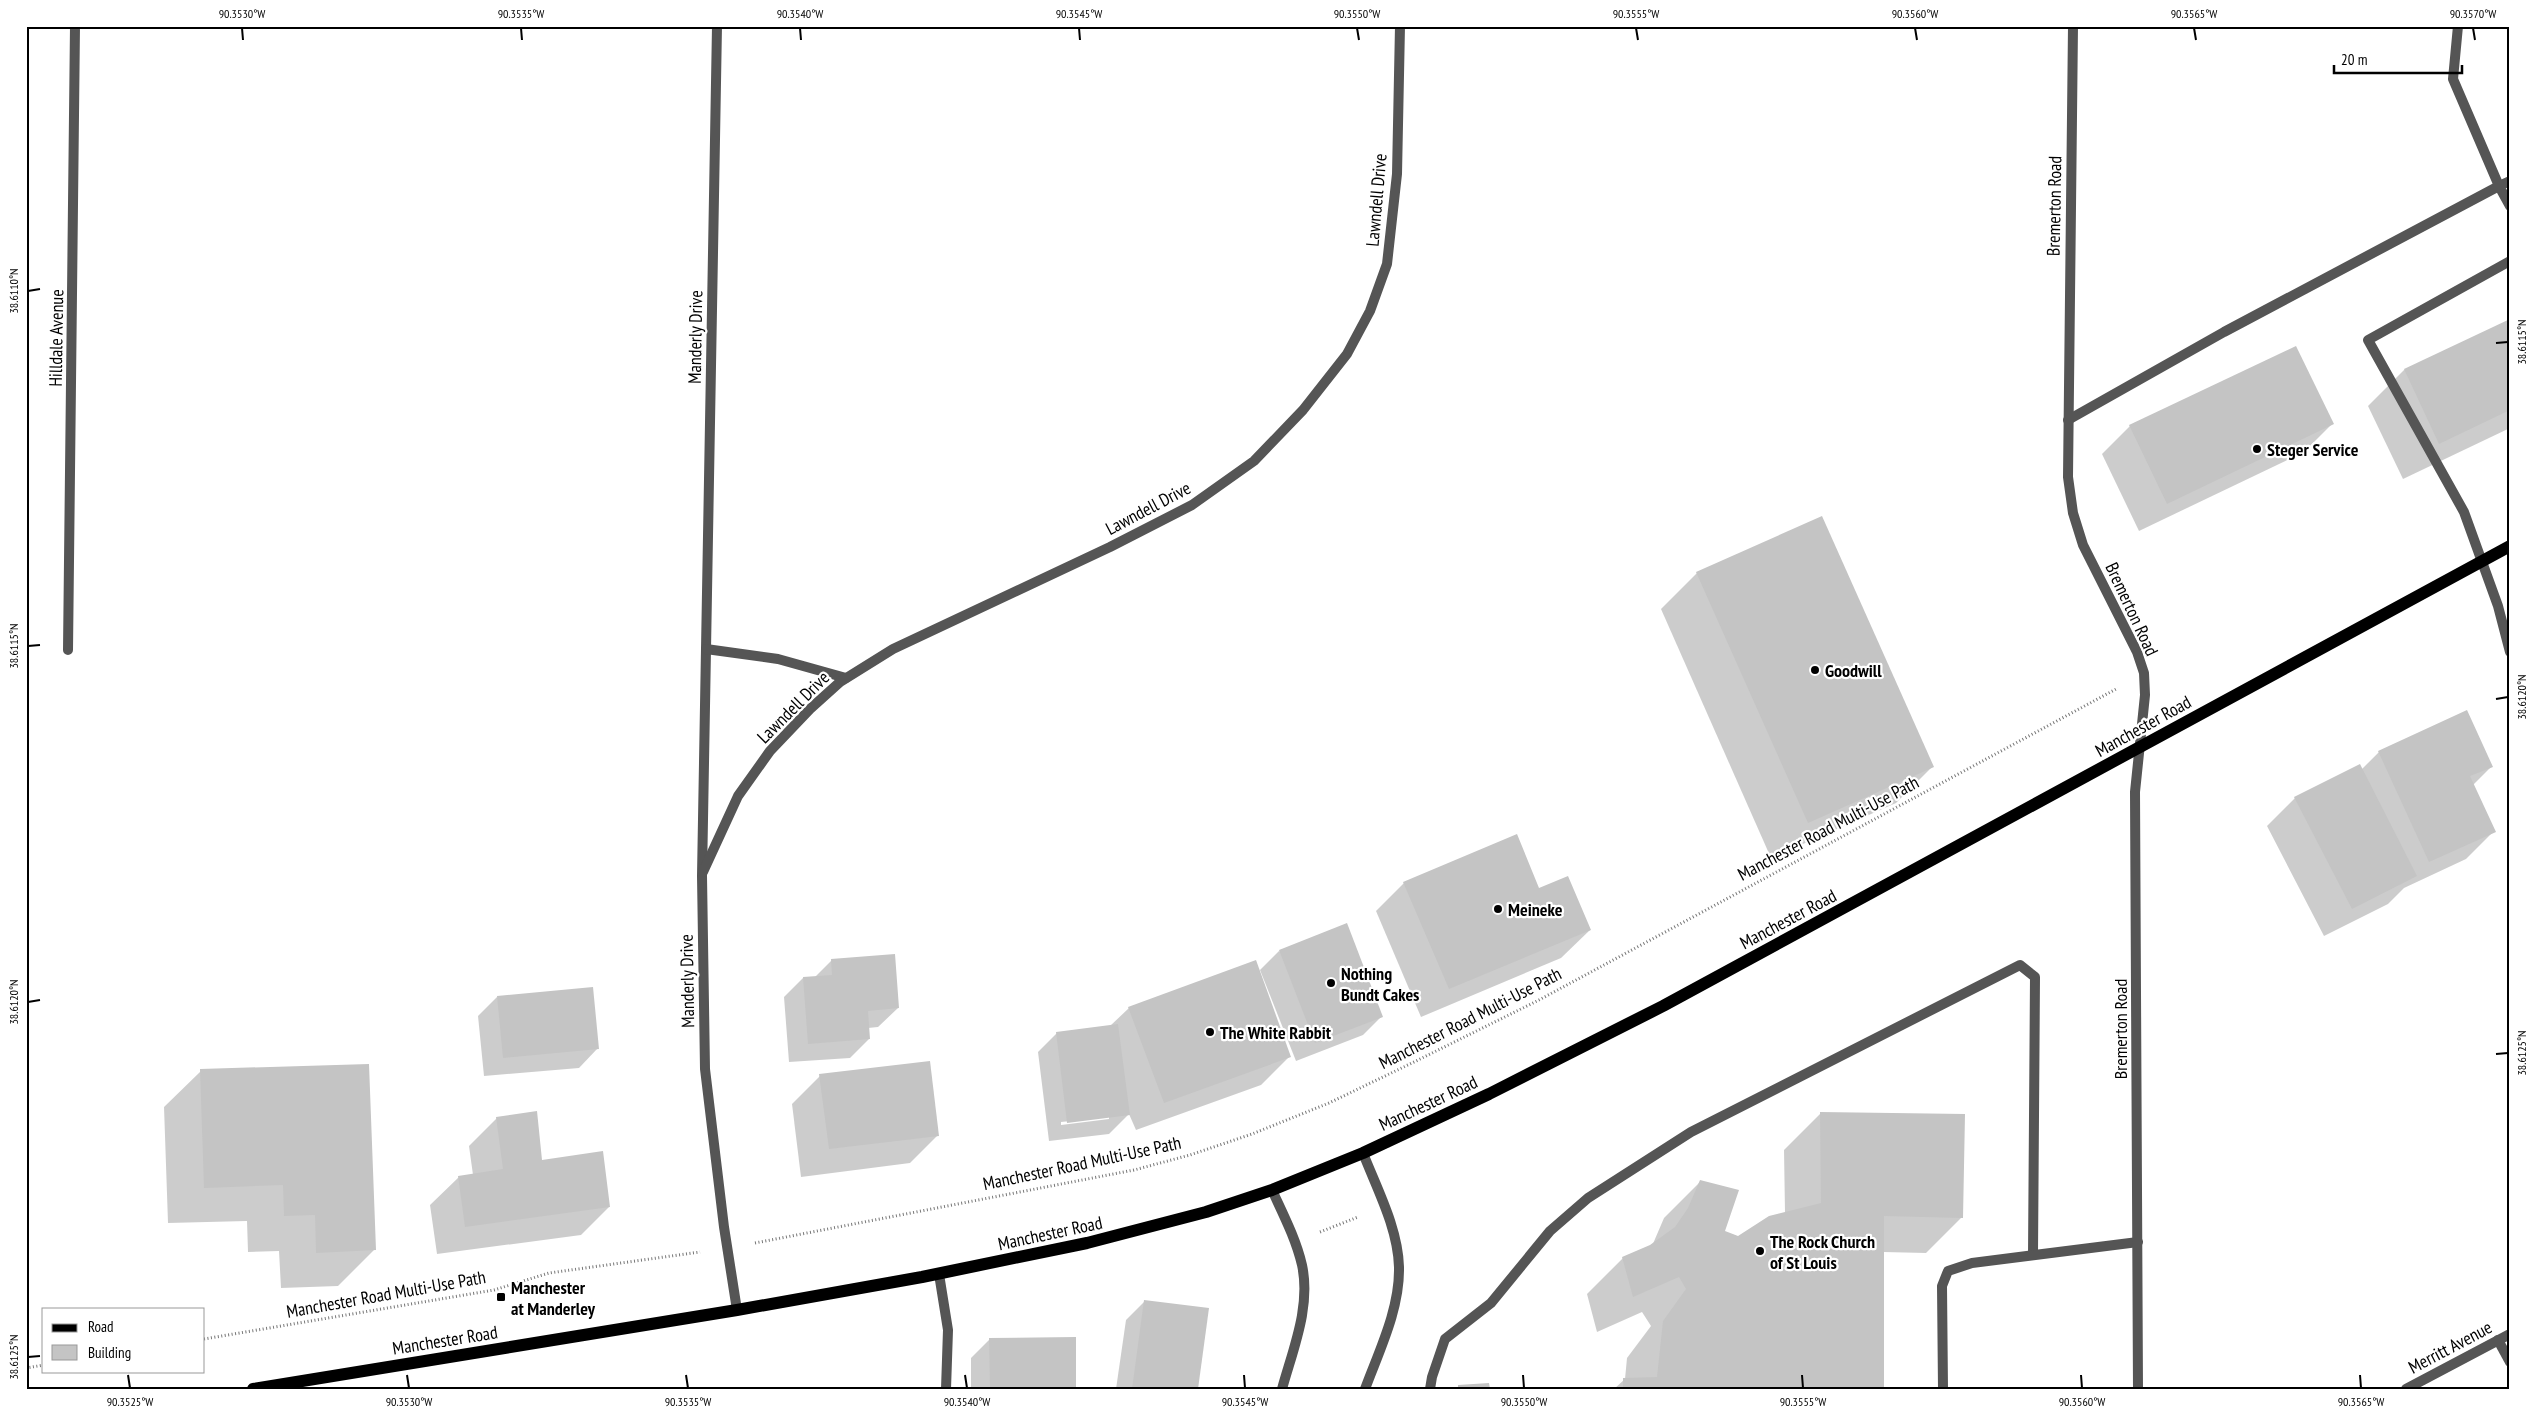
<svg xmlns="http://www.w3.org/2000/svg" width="2536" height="1415" font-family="'PT Sans Narrow',sans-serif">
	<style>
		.shadow { fill: #0003; fill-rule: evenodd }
		.building { fill: #c4c4c4 }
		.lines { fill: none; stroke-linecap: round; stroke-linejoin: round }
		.path { stroke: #777; stroke-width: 3; stroke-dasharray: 1 2.5; stroke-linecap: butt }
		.lane { stroke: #555; stroke-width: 10 }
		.street { stroke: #555; stroke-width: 10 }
		.primary { stroke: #000; stroke-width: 12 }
		.ticks { fill: none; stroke: #000; stroke-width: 2 }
		.poi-dot { fill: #000; stroke: #fff; stroke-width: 2 }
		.labels { text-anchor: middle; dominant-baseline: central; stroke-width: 4.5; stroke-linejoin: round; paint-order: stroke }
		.street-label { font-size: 18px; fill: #000; stroke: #fff }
		.poi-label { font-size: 18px; font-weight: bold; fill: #000; stroke: #fff; text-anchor: start }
		.neatline { fill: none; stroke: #000; stroke-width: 2 }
		.ticks-label { font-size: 12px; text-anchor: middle; fill: #000 }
	</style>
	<rect width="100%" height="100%" fill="#fff"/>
	<g class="shadow">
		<polygon points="2510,321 2510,428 2403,479 2368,406 2404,370"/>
		<polygon points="2332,424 2304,452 2139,531 2102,454 2130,426"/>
		<polygon points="1697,573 1932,767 1896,803 1771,858 1661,609"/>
		<polygon points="2379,752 2492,766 2473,785 2494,831 2466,859 2404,888 2388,904 2324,936 2267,826 2295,798 2361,770"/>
		<polygon points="1404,883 1538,890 1590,930 1561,958 1421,1017 1376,911"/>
		<polygon points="1279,951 1382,1016 1363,1035 1296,1061 1260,970"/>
		<polygon points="832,960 898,1008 878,1027 868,1028 869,1039 850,1058 789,1062 784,997 803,978 815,977"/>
		<polygon points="497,997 598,1048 579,1068 484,1076 478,1016"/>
		<path d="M 1129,1008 L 1289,1057 L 1261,1085 L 1136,1130 L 1129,1114 L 1109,1134 L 1049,1141 L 1038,1052 L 1057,1033 L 1110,1026 ZM 1109,1117 L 1109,1119 L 1061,1125 L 1061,1122 Z"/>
		<polygon points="201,1071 374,1250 338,1286 281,1288 279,1251 248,1252 247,1221 168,1223 164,1107"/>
		<polygon points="820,1076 938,1135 910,1163 801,1177 792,1104"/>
		<polygon points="1820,1114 1962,1217 1926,1253 1883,1252 1883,1389 1614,1389 1625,1379 1627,1358 1651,1326 1642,1312 1597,1332 1587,1294 1623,1258 1652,1246 1664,1218 1700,1182 1723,1231 1739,1237 1785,1213 1784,1150"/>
		<polygon points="497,1118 541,1161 609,1207 581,1235 437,1254 430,1205 459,1177 473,1175 469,1146"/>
		<polygon points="1145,1301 1197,1389 1116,1389 1126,1320"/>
		<polygon points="990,1339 1075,1389 971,1389 971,1358"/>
	</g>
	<g class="building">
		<polygon points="2510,319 2510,410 2439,444 2404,369"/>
		<polygon points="2296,346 2334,424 2167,504 2129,425"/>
		<polygon points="1822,516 1934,767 1808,823 1696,572"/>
		<polygon points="2467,710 2493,767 2470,776 2496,832 2429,862 2378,751"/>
		<polygon points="2360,764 2417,876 2352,909 2294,797"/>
		<polygon points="1517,834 1539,888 1568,876 1591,930 1449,989 1403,882"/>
		<polygon points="1347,923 1383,1017 1315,1043 1279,950"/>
		<polygon points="895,954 899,1008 868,1011 870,1039 808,1044 803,977 832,975 831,959"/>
		<polygon points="1256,960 1291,1057 1164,1103 1128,1007"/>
		<polygon points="593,987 599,1049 503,1058 497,996"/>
		<polygon points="1118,1024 1130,1115 1067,1123 1056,1032"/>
		<polygon points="930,1061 939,1136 829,1149 819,1074"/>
		<polygon points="369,1064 376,1250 316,1253 315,1215 284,1216 283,1185 204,1188 200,1069"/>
		<polygon points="537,1111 542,1160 603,1151 610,1207 465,1227 458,1176 503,1169 496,1117"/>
		<polygon points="1820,1112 1965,1114 1963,1218 1884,1216 1884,1389 1623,1389 1623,1378 1657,1377 1663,1321 1686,1289 1679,1277 1633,1297 1622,1257 1650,1245 1675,1227 1688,1208 1700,1180 1739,1190 1725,1231 1738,1236 1769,1216 1821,1203"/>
		<polygon points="1144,1300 1209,1308 1198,1389 1132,1389"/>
		<polygon points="1076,1337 1076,1389 990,1389 989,1338"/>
		<polygon points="1489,1383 1490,1389 1458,1389 1458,1385"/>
	</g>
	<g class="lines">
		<g class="path">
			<polyline points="1320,1232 1358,1217"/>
			<polyline points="755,1243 1134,1170 1190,1155 1252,1134 1329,1103 1412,1063 1539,1000 2118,688"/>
			<polyline points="204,1339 494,1290 549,1273 700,1252"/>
			<polyline points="26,1368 44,1365"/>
		</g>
		<g class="lane">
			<polyline points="2510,181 2499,186 2510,206"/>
			<polyline points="2510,261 2368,340 2464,512 2498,606 2510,652"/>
			<polyline points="2068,420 2224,332 2499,186 2453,79 2458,26"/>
			<polyline points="939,1274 948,1330 946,1389"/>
			<polyline points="1430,1389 1432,1377 1445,1339 1491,1303 1550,1231 1588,1198 1691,1132 2020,965 2035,977 2033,1255"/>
			<polyline points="1943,1389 1942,1286 1948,1271 1972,1263 2138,1242"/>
		</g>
		<g class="street">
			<polyline points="717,26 702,876 705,1069 724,1227 737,1310"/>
			<polyline points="2073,26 2068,477 2073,513 2083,545 2137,652 2144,673 2145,695 2135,792 2138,1389"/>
			<polyline points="706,649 778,659 846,678"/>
			<polyline points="68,650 75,26"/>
			<polyline points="703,872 738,796 770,751 810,709 840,682 893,649 1110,547 1192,505 1254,461 1303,410 1347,354 1370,311 1387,264 1397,174 1400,26"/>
			<path d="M 1363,1153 C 1377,1189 1398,1228 1399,1267 C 1400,1309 1379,1351 1365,1389"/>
			<path d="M 1272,1190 C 1283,1214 1296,1239 1302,1265 C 1311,1307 1293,1349 1282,1389"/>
			<polyline points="2498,1340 2510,1362"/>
			<polyline points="2406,1389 2510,1334"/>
		</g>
		<polyline class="primary" points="253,1389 737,1310 922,1277 1087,1243 1206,1212 1272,1190 1363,1153 1489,1094 1663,1006 2510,546"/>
	</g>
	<path class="ticks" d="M 242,28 L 243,40M 521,28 L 522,40M 800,28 L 801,40M 1079,28 L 1080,40M 1357,28 L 1359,40M 1636,28 L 1638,40M 1915,28 L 1917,40M 2194,28 L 2196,40M 2473,28 L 2475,40M 28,291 L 40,289M 2496,343 L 2508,342M 28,646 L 40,645M 2496,699 L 2508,697M 28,1002 L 40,1000M 2496,1054 L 2508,1053M 28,1357 L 40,1356M 128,1375 L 130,1388M 407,1375 L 409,1388M 686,1375 L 688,1388M 965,1375 L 967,1388M 1244,1375 L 1245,1388M 1523,1375 L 1524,1388M 1802,1375 L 1803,1388M 2081,1375 L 2082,1388M 2360,1375 L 2361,1388"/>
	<g class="poi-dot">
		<circle cx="2257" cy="449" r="5"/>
		<circle cx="1815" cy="670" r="5"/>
		<circle cx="1498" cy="909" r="5"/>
		<circle cx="1331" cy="983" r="5"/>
		<circle cx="1210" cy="1032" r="5"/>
		<circle cx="1760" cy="1251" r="5"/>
		<rect x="496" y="1292" width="10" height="10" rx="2.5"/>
	</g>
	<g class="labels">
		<g class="street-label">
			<text transform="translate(1376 200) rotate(-85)">Lawndell Drive</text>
			<text transform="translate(2054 206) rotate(-89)">Bremerton Road</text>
			<text transform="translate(695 337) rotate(-89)">Manderly Drive</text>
			<text transform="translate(56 338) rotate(-89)">Hilldale Avenue</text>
			<text transform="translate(1148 508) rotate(-28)">Lawndell Drive</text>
			<text transform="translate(2132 609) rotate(65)">Bremerton Road</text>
			<text transform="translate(793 707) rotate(-45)">Lawndell Drive</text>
			<text transform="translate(2143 726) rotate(-29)">Manchester Road</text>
			<text transform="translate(1828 828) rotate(-28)">Manchester Road Multi-Use Path</text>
			<text transform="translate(1788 919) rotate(-28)">Manchester Road</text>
			<text transform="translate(687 981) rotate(-91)">Manderly Drive</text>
			<text transform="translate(1470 1018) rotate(-27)">Manchester Road Multi-Use Path</text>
			<text transform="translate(2120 1029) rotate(-90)">Bremerton Road</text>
			<text transform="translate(1428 1103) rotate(-25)">Manchester Road</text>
			<text transform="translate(1082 1163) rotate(-12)">Manchester Road Multi-Use Path</text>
			<text transform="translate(1050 1233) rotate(-12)">Manchester Road</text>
			<text transform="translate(386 1294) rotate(-10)">Manchester Road Multi-Use Path</text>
			<text transform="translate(445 1340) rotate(-9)">Manchester Road</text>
			<text transform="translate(2450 1347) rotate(-28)">Merritt Avenue</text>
		</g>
		<g class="poi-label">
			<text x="2267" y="449">Steger Service</text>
			<text x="1825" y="670">Goodwill</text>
			<text x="1508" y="909">Meineke</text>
			<text x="1341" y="973">Nothing<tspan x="1341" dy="21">Bundt Cakes</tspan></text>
			<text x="1220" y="1032">The White Rabbit</text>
			<text x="1770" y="1241">The Rock Church<tspan x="1770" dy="21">of St Louis</tspan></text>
			<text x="511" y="1287">Manchester<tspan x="511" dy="21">at Manderley</tspan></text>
		</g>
	</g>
	<rect width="2536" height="1415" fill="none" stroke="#ffffff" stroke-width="55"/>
	<rect x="42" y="1308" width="162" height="65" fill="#ffffff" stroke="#999999"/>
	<rect x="52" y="1324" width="25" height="8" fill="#000000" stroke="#999999"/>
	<text x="88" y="1332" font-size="15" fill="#000000">Road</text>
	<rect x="52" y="1345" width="25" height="15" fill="#c4c4c4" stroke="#999999"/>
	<text x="88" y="1358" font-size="15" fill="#000000">Building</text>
	<path d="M2334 65v8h128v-8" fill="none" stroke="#000000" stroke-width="2.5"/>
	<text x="2341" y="65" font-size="15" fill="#000000" stroke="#ffffff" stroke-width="4" paint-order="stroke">20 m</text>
	<rect x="28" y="28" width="2480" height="1360" class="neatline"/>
	<g class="ticks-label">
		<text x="242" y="18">90.3530°W</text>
		<text x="521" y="18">90.3535°W</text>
		<text x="800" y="18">90.3540°W</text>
		<text x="1079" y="18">90.3545°W</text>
		<text x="1357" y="18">90.3550°W</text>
		<text x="1636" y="18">90.3555°W</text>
		<text x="1915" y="18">90.3560°W</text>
		<text x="2194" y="18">90.3565°W</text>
		<text x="2473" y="18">90.3570°W</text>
		<text transform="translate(14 291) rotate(-90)" y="4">38.6110°N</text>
		<text transform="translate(2522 342) rotate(-90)" y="4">38.6115°N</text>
		<text transform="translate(14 646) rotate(-90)" y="4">38.6115°N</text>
		<text transform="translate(2522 697) rotate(-90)" y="4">38.6120°N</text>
		<text transform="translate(14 1002) rotate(-90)" y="4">38.6120°N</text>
		<text transform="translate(2522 1053) rotate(-90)" y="4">38.6125°N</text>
		<text transform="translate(14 1357) rotate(-90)" y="4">38.6125°N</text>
		<text x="130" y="1406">90.3525°W</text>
		<text x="409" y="1406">90.3530°W</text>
		<text x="688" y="1406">90.3535°W</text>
		<text x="967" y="1406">90.3540°W</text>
		<text x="1245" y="1406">90.3545°W</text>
		<text x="1524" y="1406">90.3550°W</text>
		<text x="1803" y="1406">90.3555°W</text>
		<text x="2082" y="1406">90.3560°W</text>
		<text x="2361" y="1406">90.3565°W</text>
	</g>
</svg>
